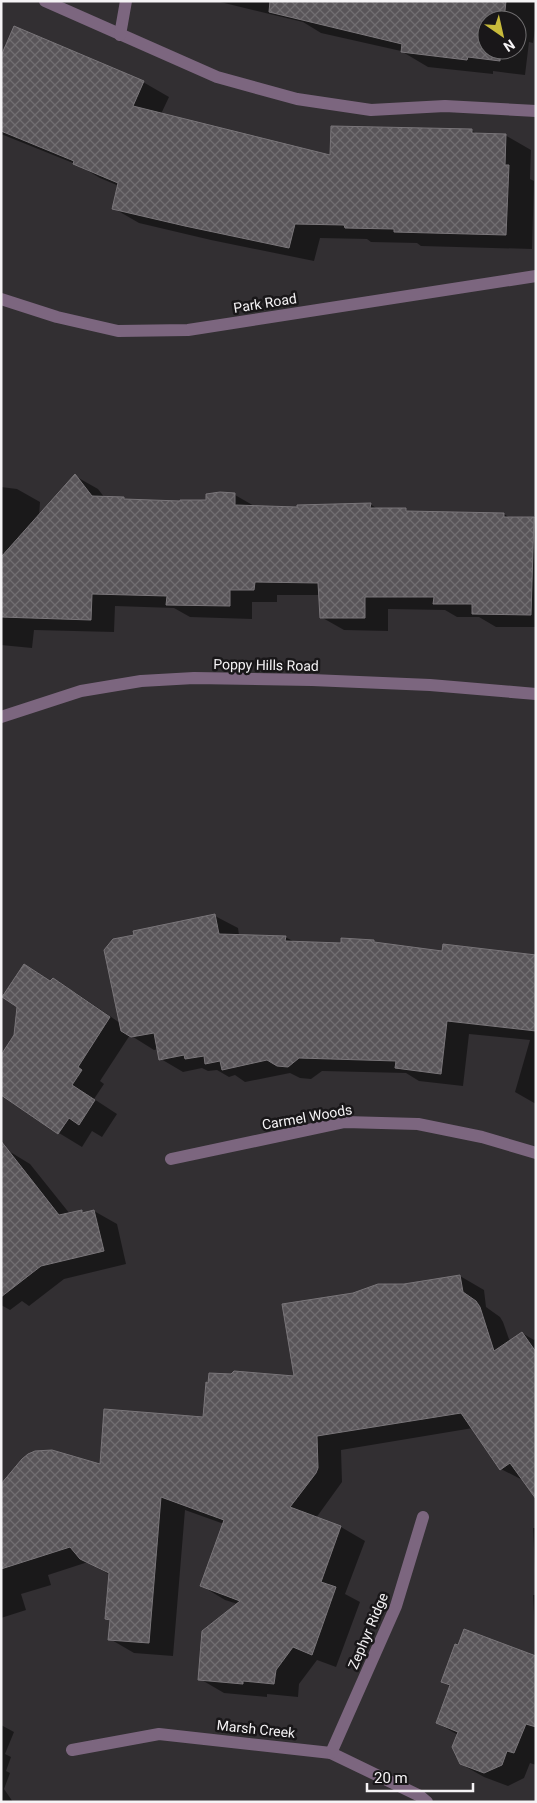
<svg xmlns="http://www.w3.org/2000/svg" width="537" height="1803" font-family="Roboto,sans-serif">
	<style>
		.shadow { fill: #0007; fill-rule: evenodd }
		.building { fill: url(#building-cross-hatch); stroke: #797579 }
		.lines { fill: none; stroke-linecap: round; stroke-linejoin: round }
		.minor { stroke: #7c667f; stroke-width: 12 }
		.labels { text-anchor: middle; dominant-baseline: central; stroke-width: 5; stroke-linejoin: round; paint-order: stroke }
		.street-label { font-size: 14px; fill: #f5f3f5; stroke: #191719 }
	</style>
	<defs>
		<pattern id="building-cross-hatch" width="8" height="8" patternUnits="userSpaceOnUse" patternTransform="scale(1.25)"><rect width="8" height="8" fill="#595559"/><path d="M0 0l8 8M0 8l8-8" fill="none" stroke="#716e71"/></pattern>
	</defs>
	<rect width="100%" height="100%" fill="#322f32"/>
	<g class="shadow">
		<path d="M 216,1 L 536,1 L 536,22 L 533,43 L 529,42 L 525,75 L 493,71 L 493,74 L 428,67 L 401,51 L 321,33 L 303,22 ZM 487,20 L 517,20 L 517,50 L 487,50 Z"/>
		<polygon points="1,57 143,82 169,97 161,114 331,156 471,130 479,135 505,135 531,150 530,179 534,181 532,249 421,246 417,243 371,242 367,239 320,238 314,261 211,240 139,223 113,208 119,186 100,178 78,165 1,134"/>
		<polygon points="75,476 98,489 105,498 124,498 129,501 207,501 235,495 256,507 298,508 370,504 379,510 406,510 411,513 504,514 510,518 536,518 536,627 496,627 479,617 457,617 445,610 388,609 388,631 344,630 321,617 320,595 277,595 277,602 252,602 252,619 190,617 174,608 115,606 114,632 34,630 32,648 1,645 1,487 17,489 40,502 39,517"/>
		<polygon points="215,916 238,928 239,935 285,937 295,942 342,944 373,941 379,944 443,952 536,956 536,1104 515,1092 530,1040 469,1034 463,1086 419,1081 406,1073 322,1071 311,1079 300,1078 290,1073 245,1082 235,1075 229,1077 217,1070 208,1071 202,1068 183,1072 161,1059 158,1049 154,1050 130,1035 100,1081 104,1084 94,1099 117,1114 102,1137 92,1131 82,1147 59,1133 1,1094 16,1036 24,966 52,982 53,980 76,993 120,1023"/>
		<polygon points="7,1150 30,1164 70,1214 81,1211 85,1213 94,1211 117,1224 126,1264 64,1279 29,1306 22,1301 10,1310 1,1305 1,1154"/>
		<polygon points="460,1276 484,1290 486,1307 500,1317 503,1322 510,1342 522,1333 534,1340 536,1338 536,1487 501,1469 473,1428 341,1450 342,1482 316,1518 341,1527 365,1541 345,1594 360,1602 336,1667 317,1660 299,1684 298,1697 267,1694 267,1697 224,1693 200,1679 238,1604 225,1600 202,1586 224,1524 185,1510 173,1656 134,1653 110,1639 111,1622 106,1619 110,1575 88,1562 48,1575 51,1585 21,1594 26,1610 1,1618 1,1486 101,1465 296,1377 404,1285"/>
		<polygon points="533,1528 536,1528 536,1589"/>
		<polygon points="533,1595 536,1595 536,1655"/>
		<polygon points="536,1657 536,1765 530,1763 524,1778 508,1786 484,1777 461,1764 458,1735 437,1723 451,1687 442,1682"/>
		<polygon points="1,1725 14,1732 5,1754 11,1757 6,1771 10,1773 4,1789 13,1802 1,1802"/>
	</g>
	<g class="building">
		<polygon points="270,1 506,1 504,20 487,20 487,50 501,50 500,61 468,57 467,60 401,52 402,44 269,12"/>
		<polygon points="14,26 144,81 133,106 330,155 331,126 472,129 472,133 506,134 505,165 509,165 506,235 394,232 394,229 345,228 344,225 295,224 289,248 185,226 112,209 118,183 73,164 74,161 1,131 1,56"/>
		<polygon points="75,474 92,496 124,497 124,499 180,501 180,500 206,500 206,494 220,492 235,493 235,505 297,507 297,505 371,503 370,508 406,508 406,511 504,513 504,517 534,517 531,615 472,614 472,604 433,604 434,597 365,597 365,618 320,618 318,583 255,582 254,590 230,590 230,606 166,605 167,596 92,594 91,620 1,617 1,557"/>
		<polygon points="215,914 219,934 286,936 285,941 341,943 341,938 374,940 374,942 442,951 443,944 536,955 536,1031 447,1021 441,1074 395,1068 396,1061 299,1058 288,1067 277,1066 267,1060 222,1070 220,1061 205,1064 204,1056 185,1059 184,1055 159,1060 154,1033 131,1037 121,1031 104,950 113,939 134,935 133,931"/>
		<polygon points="24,964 50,981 53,978 110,1017 78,1067 82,1070 72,1085 95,1100 79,1125 69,1118 58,1134 1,1095 1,1055 14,1035 17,1007 2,997"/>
		<polygon points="1,1141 59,1215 82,1210 82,1213 94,1210 104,1251 41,1266 1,1297"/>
		<polygon points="460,1275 463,1292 476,1301 480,1307 494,1351 522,1332 536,1352 536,1499 510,1463 500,1470 461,1413 317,1436 318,1468 316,1473 290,1507 341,1526 321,1582 336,1587 312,1655 293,1647 276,1670 274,1684 243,1681 243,1684 198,1680 202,1631 240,1601 200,1586 224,1520 161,1497 149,1643 108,1640 110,1620 105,1619 109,1573 80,1559 70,1547 1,1569 1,1484 22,1459 28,1454 35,1451 52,1450 100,1464 104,1409 203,1417 206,1382 208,1383 209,1373 231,1374 234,1371 294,1376 282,1304 353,1293 378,1284 404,1284"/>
		<polygon points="464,1629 536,1656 536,1727 526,1724 514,1753 507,1751 502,1765 484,1773 460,1764 452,1747 458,1732 436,1723 450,1685 441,1682 455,1644 458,1645"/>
	</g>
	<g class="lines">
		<g class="minor">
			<polyline points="45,1 217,77 297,99 371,110 445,106 536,111"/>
			<polyline points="120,35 126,1"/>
			<polyline points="1,299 57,317 118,331 188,330 536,276"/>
			<polyline points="1,717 81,691 141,681 194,678 312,680 430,685 536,694"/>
			<polyline points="171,1159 345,1122 418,1124 482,1137 536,1153"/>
			<polyline points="72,1750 159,1734 331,1753 420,1796 427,1802"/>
			<polyline points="331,1753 396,1606 423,1517"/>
		</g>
	</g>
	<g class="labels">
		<g class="street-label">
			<text transform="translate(265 303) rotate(-9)">Park Road</text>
			<text transform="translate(266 665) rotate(1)">Poppy Hills Road</text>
			<text transform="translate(307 1117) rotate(-10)">Carmel Woods</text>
			<text transform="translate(368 1631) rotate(-67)">Zephyr Ridge</text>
			<text transform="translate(256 1729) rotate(6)">Marsh Creek</text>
		</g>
	</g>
	<rect width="537" height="1803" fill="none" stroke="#f5f3f5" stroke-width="5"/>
	<g transform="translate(502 35) rotate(146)"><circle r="24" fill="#191719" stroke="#716f71"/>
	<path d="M0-4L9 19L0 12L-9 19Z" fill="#c8bb3b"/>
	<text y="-8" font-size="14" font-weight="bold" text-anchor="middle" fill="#f5f3f5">N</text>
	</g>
	<path d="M367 1783v8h106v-8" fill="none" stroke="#f5f3f5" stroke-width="2.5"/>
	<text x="374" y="1783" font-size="15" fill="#f5f3f5" stroke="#191719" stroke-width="4" paint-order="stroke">20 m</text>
</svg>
